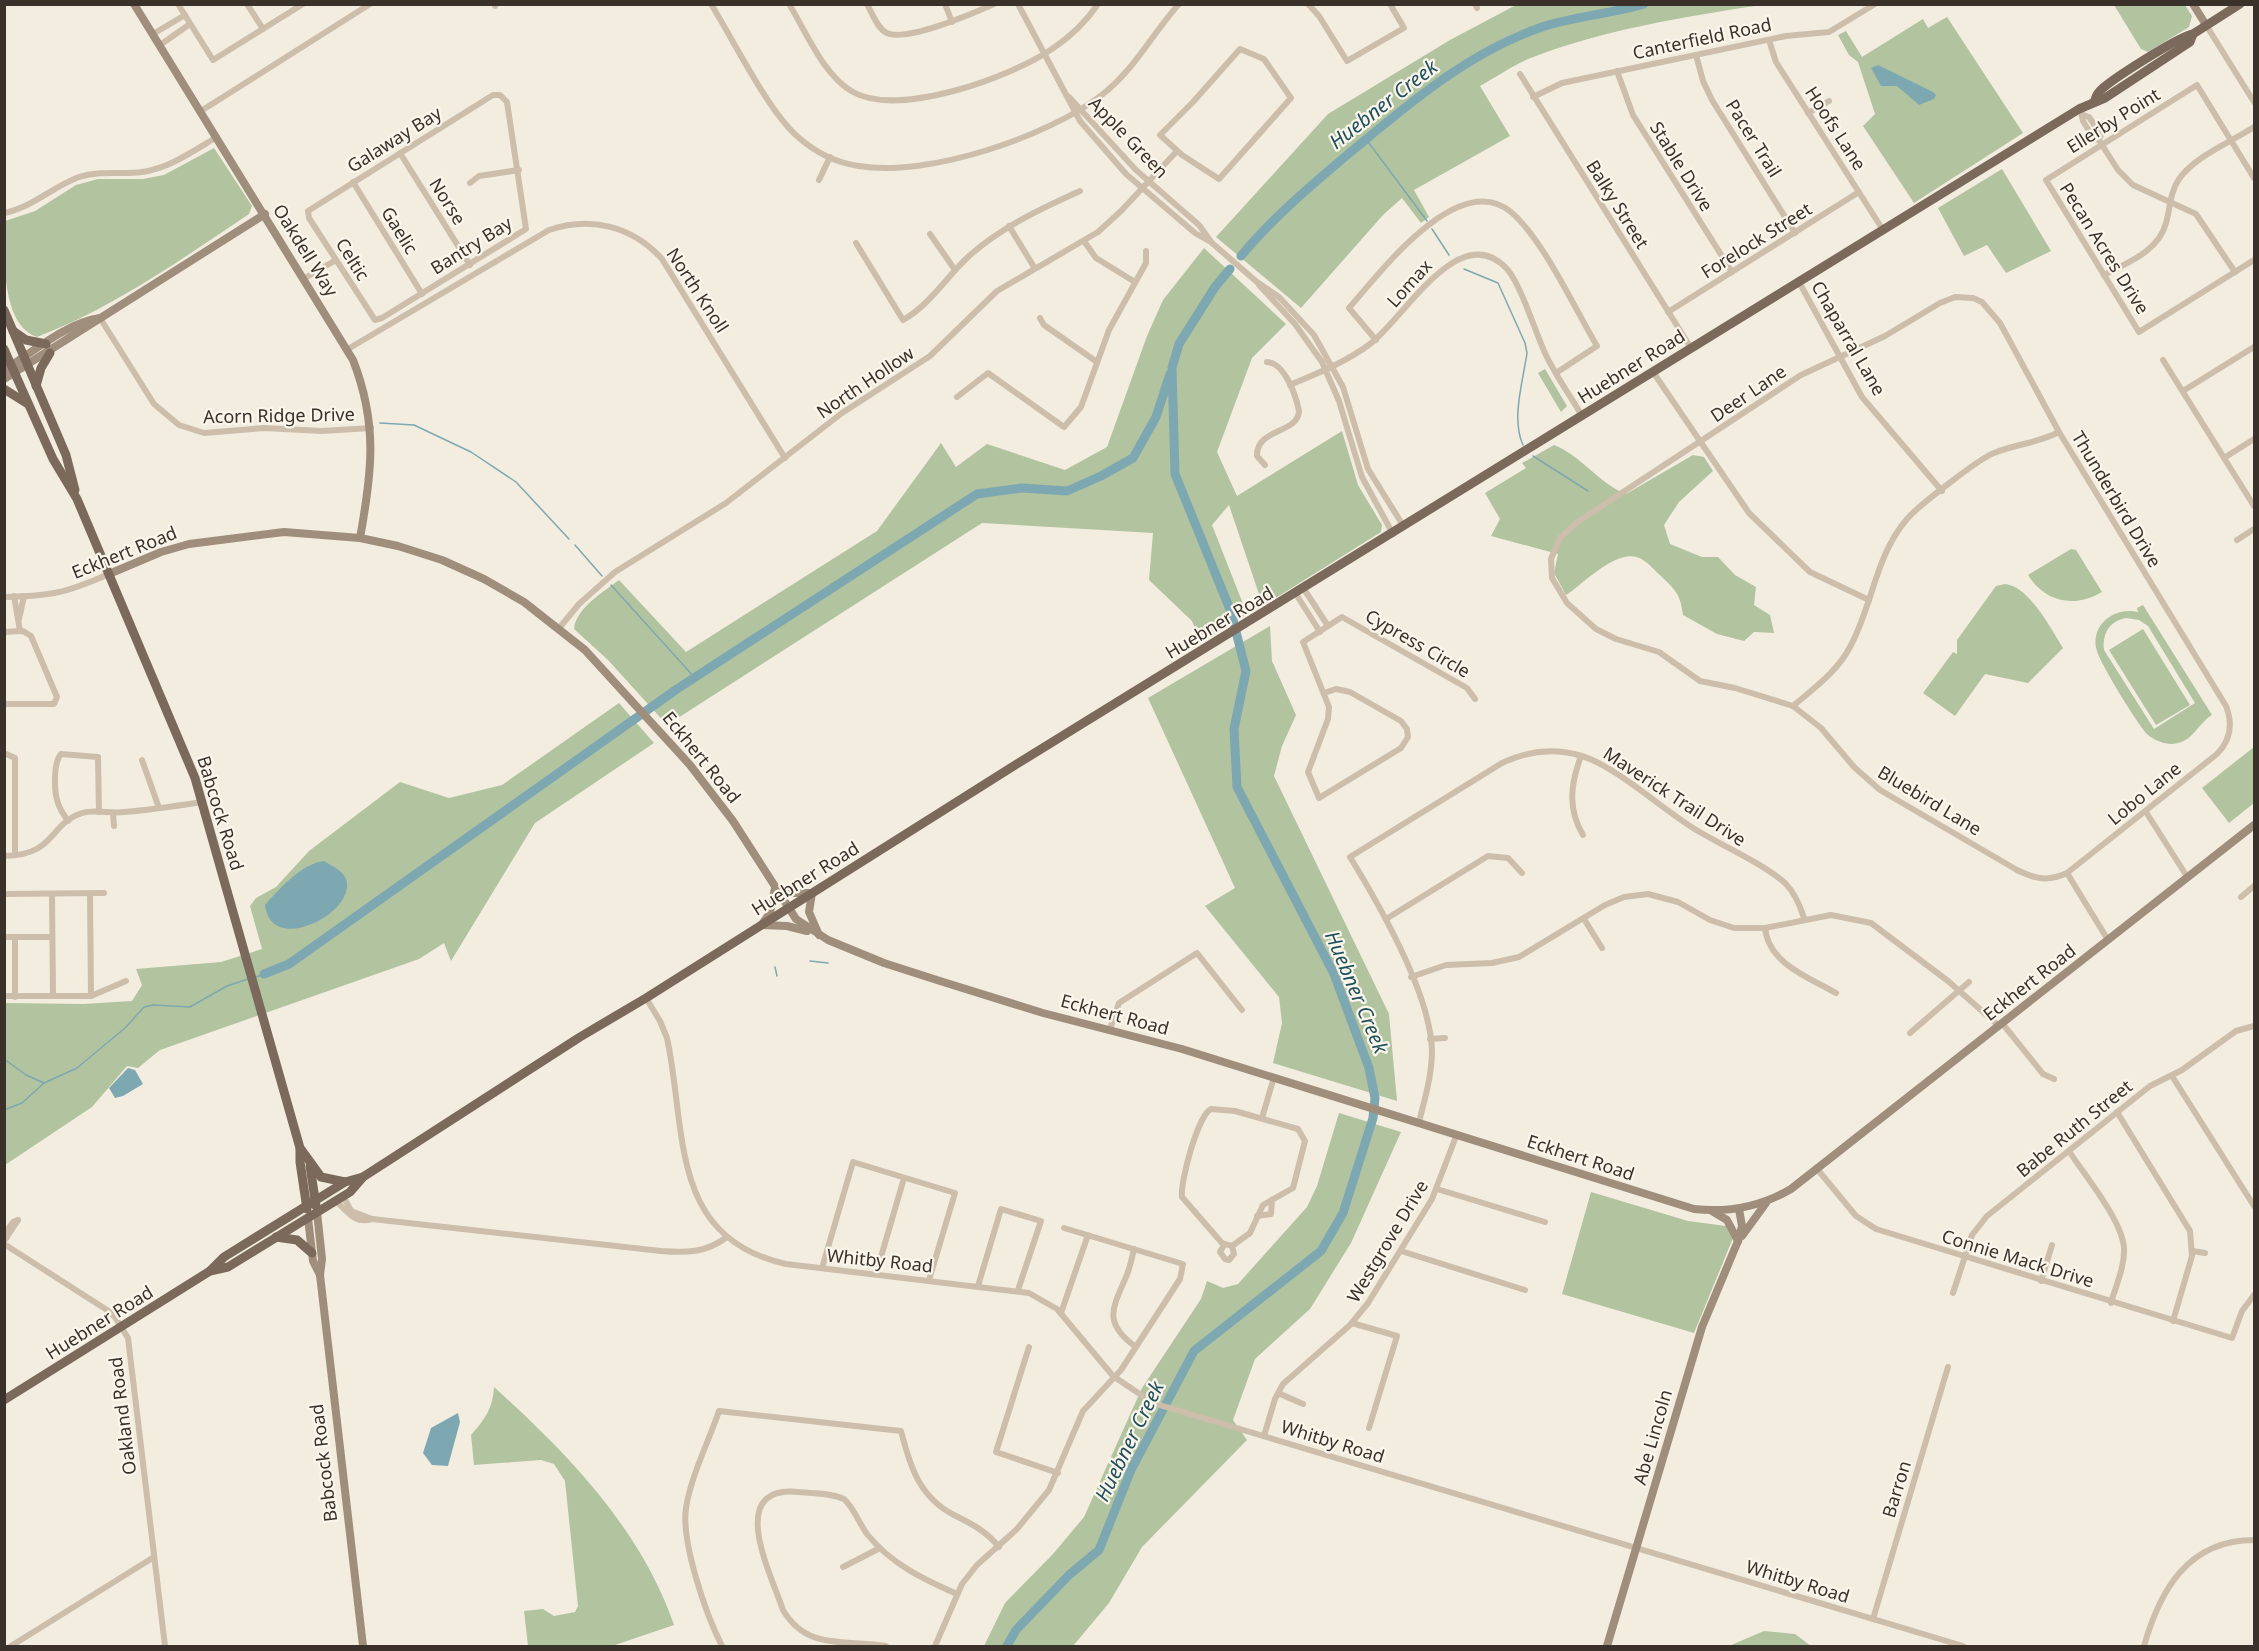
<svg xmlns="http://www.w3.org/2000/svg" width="2259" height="1651" font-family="'Noto Sans',sans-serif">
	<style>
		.green { fill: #b2c39f; fill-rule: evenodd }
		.water { fill: #7ea8b1 }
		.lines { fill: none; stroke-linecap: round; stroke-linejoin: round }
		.stream { stroke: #7ea8b1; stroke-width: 1.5 }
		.river { stroke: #7ea8b1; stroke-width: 9 }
		.street { stroke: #ccbeab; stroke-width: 6 }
		.secondary { stroke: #a08e7c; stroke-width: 8 }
		.primary { stroke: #7b6a5c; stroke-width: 9 }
		.labels { text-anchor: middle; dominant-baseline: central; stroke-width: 4.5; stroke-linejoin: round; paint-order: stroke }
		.street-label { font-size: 18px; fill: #3a312a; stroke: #faf6ec }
		.water-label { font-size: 20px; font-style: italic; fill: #1f505c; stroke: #faf6ec }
	</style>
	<rect width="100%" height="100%" fill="#f3ede0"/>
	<g class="green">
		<path d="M 1516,5 L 1761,5 C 1683,17 1602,30 1528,59 C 1512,66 1496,77 1480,86 L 1510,136 L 1414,190 L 1429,217 L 1421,223 L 1402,198 L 1383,215 L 1301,308 L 1216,237 L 1328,114 L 1450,40 Z"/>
		<polygon points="2114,5 2185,5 2192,16 2189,27 2148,52 2141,49"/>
		<polygon points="1947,17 2023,133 1914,203 1863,126 1875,114 1858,62 1849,55 1838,35 1846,31 1862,57 1923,19 1928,28"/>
		<path d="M 214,148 L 252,206 L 249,214 C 182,259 113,308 37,337 C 0,325 4,252 5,221 L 35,211 L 76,185 L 98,179 L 143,179 L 164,175 Z"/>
		<polygon points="2002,169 2051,251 2006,273 1987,245 1964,256 1938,208"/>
		<path d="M 1204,248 L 1286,324 L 1252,358 L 1217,452 L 1237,496 L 1342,431 L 1358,485 L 1382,525 L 1381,532 L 1263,606 L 1229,505 L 1212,525 L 1247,614 L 1201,642 L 1192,621 L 1149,580 L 1153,533 L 982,523 L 667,725 L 608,660 L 574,629 C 576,608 603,592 619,580 L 686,652 L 877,531 L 941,443 L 956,467 L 987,444 L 1065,470 L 1107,447 L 1147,336 L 1163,300 Z"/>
		<polygon points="1545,369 1567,406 1561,412 1538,373"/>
		<path d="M 1554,445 C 1582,456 1598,483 1626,494 L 1693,455 L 1704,457 L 1713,471 L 1679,502 L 1664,525 L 1670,544 L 1702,557 L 1718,557 L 1735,575 L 1756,587 L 1754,605 L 1770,615 L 1774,633 L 1754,632 L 1744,641 L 1717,634 L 1683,615 C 1680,593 1676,591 1661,576 C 1655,571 1650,564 1643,560 C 1620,544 1585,583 1566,595 L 1554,573 L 1558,554 L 1491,536 L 1500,519 L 1485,493 L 1526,468 L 1522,463 Z"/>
		<path d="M 2071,549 L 2076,550 L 2102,592 C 2075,608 2045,603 2028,575 Z"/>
		<path d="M 2005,584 C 2029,586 2051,629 2063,648 L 2028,683 L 1985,674 L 1955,716 L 1923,693 L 1953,652 L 1957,654 L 1957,640 L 1996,586 Z"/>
		<path d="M 2143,605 L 2212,715 C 2197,724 2193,743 2172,744 C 2164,744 2153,740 2147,734 C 2137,723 2101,665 2097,651 C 2089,625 2115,606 2138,612 L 2137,608 ZM 2126,618 L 2139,620 L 2148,626 L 2195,703 L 2154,729 L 2104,650 C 2102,633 2110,621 2126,618 Z"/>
		<polygon points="1270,626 1272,661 1296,715 1282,746 1274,776 1389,1014 1397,1101 1273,1063 1282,1023 1279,997 1205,906 1235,888 1148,698"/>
		<polygon points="2143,629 2190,705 2156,725 2109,650"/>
		<polygon points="619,703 654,743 535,823 451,961 444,943 419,959 160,1050 138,1068 127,1066 92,1107 5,1165 5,1003 83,1004 132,1001 142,985 136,969 221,962 262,949 250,906 256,898 276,887 309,851 400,782 449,798 502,785"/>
		<polygon points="2254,747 2254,803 2229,823 2202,788"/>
		<polygon points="1339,1113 1401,1132 1351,1243 1310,1309 1255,1359 1233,1420 1247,1440 1142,1547 1109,1603 1073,1646 984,1646 1005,1603 1053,1554 1084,1517 1142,1388 1201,1299 1207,1281 1223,1288 1238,1284 1307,1207 1317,1186"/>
		<polygon points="1591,1192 1688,1221 1726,1226 1733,1238 1694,1333 1562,1294"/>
		<path d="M 494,1387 C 568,1454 641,1529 674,1625 L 612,1646 L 528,1646 L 524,1611 L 543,1609 L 554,1616 L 575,1612 L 578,1606 L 565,1481 L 554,1464 L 541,1460 L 474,1465 L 471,1435 C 485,1419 493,1408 494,1387 Z"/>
		<polygon points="1764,1631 1795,1634 1811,1646 1729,1646"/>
	</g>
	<g class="water">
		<polygon points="1878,65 1933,92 1936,95 1934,99 1919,105 1897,86 1881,86 1871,68"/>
		<path d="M 324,861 C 332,866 342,870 346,879 C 358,912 271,957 265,905 C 279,889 303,863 324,861 Z"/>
		<polygon points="128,1068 135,1070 143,1084 123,1096 115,1098 109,1088"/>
		<polygon points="458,1413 460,1422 448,1466 432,1465 423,1453 431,1428"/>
	</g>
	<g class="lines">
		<g class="stream">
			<polyline points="1366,139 1427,221"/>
			<polyline points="1432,229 1449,255"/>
			<path d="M 1464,269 L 1498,283 L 1525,343 L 1527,353 C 1523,381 1511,419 1523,445"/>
			<polyline points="380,423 414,425 471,452 516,482 569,539"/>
			<polyline points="1533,456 1588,491"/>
			<polyline points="575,545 602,576"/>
			<polyline points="611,585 695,678"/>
			<polyline points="810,961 828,963"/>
			<polyline points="775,967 777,976"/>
			<polyline points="256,977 264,974"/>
			<polyline points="4,1059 26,1075 44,1083"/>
			<polyline points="4,1110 22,1103 44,1083 77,1068 125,1028 144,1007 153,1005 190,1007 227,986 248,979"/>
		</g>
		<g class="river">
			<path d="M 1241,256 C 1273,217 1314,183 1353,150 C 1411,102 1469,52 1542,27 C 1575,16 1611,14 1644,4"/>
			<polyline points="264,974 289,964 677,689 977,494 1022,488 1067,491 1101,476 1133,458 1156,417 1170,374"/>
			<polyline points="1007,1646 1016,1630 1069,1575 1099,1550 1131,1470 1194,1351 1321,1251 1343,1213 1373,1118 1375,1098 1369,1068 1334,974 1237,787 1234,729 1246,671 1231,612 1175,474 1172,368 1179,344 1215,287 1230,269"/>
		</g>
		<g class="street">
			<polyline points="178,4 213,60 303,4"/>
			<polyline points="247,4 263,29"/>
			<polyline points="495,4 495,6"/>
			<path d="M 711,4 C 734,41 768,111 798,137 C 815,152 837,163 859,166 C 927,178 1050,136 1103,94 C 1135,69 1152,34 1179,4"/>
			<path d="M 789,4 C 807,33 823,75 853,92 C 899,118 1011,77 1052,49 C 1070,37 1086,22 1098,4"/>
			<path d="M 867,4 C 872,13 877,27 885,32 C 903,44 974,13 994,4"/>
			<polyline points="945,4 952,22"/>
			<polyline points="1018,4 1080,121 1126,174 1195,233 1209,241"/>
			<polyline points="1308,4 1319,16 1347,61 1404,28 1390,4"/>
			<polyline points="1475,4 1477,8"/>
			<polyline points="2206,25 2254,102"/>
			<polyline points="153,34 185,15"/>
			<polyline points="1769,40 1776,62 1883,230"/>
			<polyline points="160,45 190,24"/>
			<polygon points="1240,49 1264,59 1291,98 1219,179 1182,155 1160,135 1193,102"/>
			<polyline points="1696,55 1703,81 1712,100 1795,233"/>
			<polyline points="1617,71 1633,115 1732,272"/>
			<polyline points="1520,74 1691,348"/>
			<polygon points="493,95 500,95 507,102 526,229 382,318 375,320 309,218 308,211"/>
			<polyline points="1069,97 1136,170 1199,225 1212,243 1257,282 1279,297 1314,335 1343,387 1368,469 1404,527"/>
			<polyline points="1533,97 1562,83 1786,36 1829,32 1875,4"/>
			<polyline points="201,111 370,4"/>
			<polyline points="2081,112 2083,121 2094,139 2099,140"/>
			<polyline points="1808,113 1829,101"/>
			<polyline points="2083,115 2089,117 2101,135 2099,140 2102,145 2118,170 2133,185 2196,214 2235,272"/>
			<polyline points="400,153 470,265"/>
			<polyline points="2254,178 2197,85 2046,180 2139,332 2254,260"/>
			<polyline points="819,180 830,157"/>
			<polyline points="353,182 422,294"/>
			<polyline points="470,183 479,176 519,170"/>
			<path d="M 4,213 C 33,207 52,187 79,177 C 100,170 121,175 142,172 C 170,168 193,151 217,137"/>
			<polyline points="1009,226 1034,267"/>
			<polyline points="930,234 955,270"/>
			<polyline points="1084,241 1096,258 1135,282"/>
			<path d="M 856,243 L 903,320 C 930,305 947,276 969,256 C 1002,227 1040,209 1080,191"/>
			<path d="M 2104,275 C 2127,263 2159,251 2166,223 C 2170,209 2170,192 2179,179 C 2195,156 2231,142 2254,127"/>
			<polyline points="305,278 336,260"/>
			<polyline points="1799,282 1862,397 1942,491"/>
			<polyline points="1259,285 1295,324 1322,362 1339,401 1362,477 1393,534"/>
			<path d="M 1955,297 L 1973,298 L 1982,302 L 2000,323 L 2059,432 L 2226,706 C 2233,724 2231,740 2217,754 L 2067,873 C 2048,882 2035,879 2017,870 L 1880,790 L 1854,767 L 1821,728 L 1793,706 L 1735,688 L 1700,681 L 1659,652 L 1616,639 L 1596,629 L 1567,603 L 1552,578 L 1551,559 L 1556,547 L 1560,538 L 1576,523 L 1801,375 L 1885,336 L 1940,303 Z"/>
			<polyline points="1668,312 1859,192"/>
			<polyline points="100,318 154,404 179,425 204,433 264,428 322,431 371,428"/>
			<polyline points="1040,318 1044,325 1097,362"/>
			<path d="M 1376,340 L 1349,308 C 1379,274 1458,168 1511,212 C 1543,239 1575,309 1597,346 L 1556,373"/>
			<path d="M 348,349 L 549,230 C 591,216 632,226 662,259 L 785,458"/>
			<polyline points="2163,360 2254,506"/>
			<polyline points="1653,372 1749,513 1810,572 1869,600"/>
			<path d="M 1290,385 C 1318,373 1346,362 1370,344 C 1404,319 1460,216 1508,270 C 1522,288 1535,331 1545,353 C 1555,375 1570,395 1582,416"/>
			<polyline points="2183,391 2254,347"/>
			<polyline points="957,397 988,373 1064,427 1081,407 1109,330 1146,263 1146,251"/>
			<polyline points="2224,458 2254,439"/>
			<path d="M 1265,465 L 1257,456 C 1256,428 1298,434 1299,411 C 1296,396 1285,363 1267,362"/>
			<polyline points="2237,540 2254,529"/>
			<polyline points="1304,589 1328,626"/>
			<polyline points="1296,594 1320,632"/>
			<polyline points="14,596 20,631"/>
			<path d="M 4,597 C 51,596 66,593 109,574"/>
			<polyline points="19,619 24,596"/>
			<polyline points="560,627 579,604 615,572 726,503 842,413 930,356 997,291 1098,232 1121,211 1177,151"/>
			<polyline points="4,632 23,631 31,636 57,697 54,704 4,704"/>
			<polyline points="1324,693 1336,689 1350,692 1401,721 1407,729 1408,737 1401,748 1319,798 1308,772 1328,719 1329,707 1303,642 1342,617 1467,688 1475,699"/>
			<path d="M 1793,706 C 1814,688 1837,672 1850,647 C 1873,605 1875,556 1907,519 C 1918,506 1980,458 1994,453 C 2016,444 2038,443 2059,432"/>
			<polyline points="4,753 15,758 15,855"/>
			<path d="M 1581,756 C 1571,783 1567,808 1583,835"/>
			<polyline points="142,760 159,808"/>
			<polyline points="2146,812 2188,878"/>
			<polyline points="113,813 114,826"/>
			<path d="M 68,821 C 64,815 60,810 58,803 C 54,792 53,763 61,754 L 98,757 L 99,812"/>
			<path d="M 4,856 C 57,855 48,824 82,813 C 95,809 110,814 124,812 C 150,810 176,806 202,802"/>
			<polyline points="2067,873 2108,940"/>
			<polyline points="4,894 104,893"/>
			<polyline points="52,894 53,996"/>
			<polyline points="90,894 91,996"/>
			<polyline points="2241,897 2254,886"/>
			<polyline points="1386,919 1488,856 1508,858 1522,873"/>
			<polyline points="1584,919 1602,948"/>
			<path d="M 1765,928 C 1769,964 1808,977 1836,993"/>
			<polyline points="4,937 52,937"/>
			<polyline points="15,937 15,997"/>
			<polyline points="1411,977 1446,965 1492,963 1519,957 1605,905 1624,897 1648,894 1678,902 1710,920 1734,928 1765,928 1831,915 1871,923 1948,981 1999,1026"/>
			<polyline points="4,996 91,996 126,981"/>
			<path d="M 646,998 L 660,1021 L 667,1038 C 687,1130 668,1238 786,1264 L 1029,1293 L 1057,1309 L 1113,1376 L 1153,1403 L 1963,1646"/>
			<polyline points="2002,1023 2043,1074 2054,1079"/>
			<polyline points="1110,1029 1119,1003 1197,953 1242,1010"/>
			<polyline points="1910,1033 1969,982"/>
			<polyline points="1430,1039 1445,1038"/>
			<polyline points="2172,1076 2254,1206"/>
			<path d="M 1211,1109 L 1235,1111 L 1298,1129 L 1305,1141 L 1293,1188 L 1263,1205 L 1250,1233 L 1232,1246 L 1222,1243 L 1182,1197 C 1180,1182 1198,1115 1211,1109 Z"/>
			<polyline points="2117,1112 2190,1231 2192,1256 2173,1321"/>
			<polyline points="1262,1118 1274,1077"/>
			<path d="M 1419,1122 C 1425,1098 1432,1075 1432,1050 C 1430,993 1380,906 1350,857 L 1502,763 C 1527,751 1555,748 1582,756 C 1617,767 1664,811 1698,831 C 1723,846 1764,864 1785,883 C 1795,893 1800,905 1804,918"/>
			<path d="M 2069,1151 C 2085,1176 2122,1220 2124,1248 C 2125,1266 2116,1285 2111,1303"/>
			<polyline points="1818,1170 1856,1216 1876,1229 2232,1338 2242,1311 2254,1295"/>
			<polyline points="1437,1189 1545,1222"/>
			<path d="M 343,1196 L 351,1211 L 372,1219 L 661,1251 C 686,1253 706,1253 727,1237"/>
			<path d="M 336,1201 C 348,1212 354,1224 372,1219"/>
			<polyline points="1257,1216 1271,1214 1272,1200"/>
			<polyline points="7,1237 6,1232 13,1222 18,1220"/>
			<polyline points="4,1241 18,1220"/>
			<polyline points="4,1244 107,1310 115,1317 128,1338 165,1646"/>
			<polyline points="1224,1245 1220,1252 1225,1259 1229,1260 1234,1254 1232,1246"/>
			<path d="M 1134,1249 C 1132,1258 1130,1268 1126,1277 C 1112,1309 1103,1323 1136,1347"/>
			<polyline points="1401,1251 1525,1290"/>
			<polyline points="2192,1251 2205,1253"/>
			<polyline points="822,1268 853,1162 955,1193 929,1280"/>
			<polyline points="876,1274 904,1178"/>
			<polyline points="2041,1281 2052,1245"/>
			<polyline points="978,1286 1001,1209 1041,1221 1018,1290"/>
			<polyline points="1953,1293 1972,1235 1987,1216 2150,1086 2182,1070 2236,1031 2254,1026"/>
			<polyline points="1061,1313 1088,1235"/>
			<polyline points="1352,1323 1397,1336 1369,1428"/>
			<polyline points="1029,1347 996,1452 1058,1473"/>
			<polyline points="1278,1393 1303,1404"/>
			<polyline points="1264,1436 1275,1399 1283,1384 1350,1325 1368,1303 1432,1199 1457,1134"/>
			<polyline points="843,1567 880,1548"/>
			<polyline points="1873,1619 1948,1367"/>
			<polyline points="11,1646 154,1557"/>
			<path d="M 722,1646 C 706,1615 681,1542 686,1508 C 691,1476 708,1443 719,1411 L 901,1431 C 910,1466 919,1497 954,1515 C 972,1524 986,1531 999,1547"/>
			<path d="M 886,1646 C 845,1639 807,1651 783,1610 C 771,1574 725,1485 798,1492 C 813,1493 830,1493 844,1499 C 854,1508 859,1523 867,1534 C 891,1564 923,1579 957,1594"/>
			<polyline points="935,1646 962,1584 977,1565 1017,1529 1049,1490 1083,1411 1121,1370 1180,1279 1183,1264 1064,1228"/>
			<path d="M 2144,1646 C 2160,1590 2188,1540 2254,1540"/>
		</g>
		<g class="secondary">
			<path d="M 134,4 L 353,360 C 378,424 372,472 360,538"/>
			<polyline points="2193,4 2206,25"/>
			<path d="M 4,370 C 33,352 66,323 100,318"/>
			<polyline points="4,379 265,214"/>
			<path d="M 109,574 L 161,552 L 189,544 L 284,532 L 360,538 L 398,546 L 442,560 L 484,579 L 524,602 L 585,650 L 690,765 L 733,821 L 796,919 L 828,940 L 884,963 L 940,981 L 1043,1013 L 1182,1049 L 1694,1209 C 1729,1213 1760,1207 1791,1189 L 2254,825"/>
			<polyline points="762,924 770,913 775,888 793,893 812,893 809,912 819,935"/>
			<polyline points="762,925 787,926 807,931"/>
			<polyline points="1712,1211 1727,1220 1738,1241"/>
			<polyline points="317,1212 322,1259 320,1275 363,1646"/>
			<polyline points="308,1218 313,1261 320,1275"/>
			<polyline points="1742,1236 1766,1203"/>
			<polyline points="1607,1646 1702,1327 1738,1241 1742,1226 1739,1209"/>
		</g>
		<g class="primary">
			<path d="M 2095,100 C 2096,97 2097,94 2099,92 C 2108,81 2180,36 2193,34 L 2240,4"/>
			<polyline points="4,310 66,455 75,490"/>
			<polyline points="13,331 26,340 46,344"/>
			<polyline points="4,349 53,459 77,499 195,778 300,1148 321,1177 345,1182"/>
			<polyline points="36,386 41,368 50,353"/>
			<polyline points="4,389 28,404"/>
			<polyline points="300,1149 300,1162 307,1209"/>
			<polyline points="310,1166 316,1206"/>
			<polyline points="276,1237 297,1240 312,1253"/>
			<polyline points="210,1271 228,1267 350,1192 363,1177 580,1037 646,998 1020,762 2079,109 2105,98 2190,42 2193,34"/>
			<polyline points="4,1400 210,1271 224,1257 345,1182 363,1177"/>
		</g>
	</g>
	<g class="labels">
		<g class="street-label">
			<text transform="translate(1702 38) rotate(-12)">Canterfield Road</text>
			<text transform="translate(2113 120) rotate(-32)">Ellerby Point</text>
			<text transform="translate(1836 128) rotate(57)">Hoofs Lane</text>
			<text transform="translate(1129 137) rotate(46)">Apple Green</text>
			<text transform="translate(1754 138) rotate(58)">Pacer Trail</text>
			<text transform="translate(394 139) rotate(-32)">Galaway Bay</text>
			<text transform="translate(1682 166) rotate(58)">Stable Drive</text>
			<text transform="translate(448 201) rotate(58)">Norse</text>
			<text transform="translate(1618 204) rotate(58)">Balky Street</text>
			<text transform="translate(400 230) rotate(58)">Gaelic</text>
			<text transform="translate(1756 240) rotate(-32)">Forelock Street</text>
			<text transform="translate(471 245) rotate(-32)">Bantry Bay</text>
			<text transform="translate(2105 248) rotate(58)">Pecan Acres Drive</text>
			<text transform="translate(306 250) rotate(58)">Oakdell Way</text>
			<text transform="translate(353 259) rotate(58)">Celtic</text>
			<text transform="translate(1409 283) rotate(-48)">Lomax</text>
			<text transform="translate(698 290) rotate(57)">North Knoll</text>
			<text transform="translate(1849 338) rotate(60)">Chaparral Lane</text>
			<text transform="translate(1631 366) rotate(-32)">Huebner Road</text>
			<text transform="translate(865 382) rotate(-34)">North Hollow</text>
			<text transform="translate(1748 393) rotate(-34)">Deer Lane</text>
			<text transform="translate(279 415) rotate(-1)">Acorn Ridge Drive</text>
			<text transform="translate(2117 499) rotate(59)">Thunderbird Drive</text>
			<text transform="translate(124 552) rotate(-22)">Eckhert Road</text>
			<text transform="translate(1219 622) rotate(-31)">Huebner Road</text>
			<text transform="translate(1418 643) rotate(30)">Cypress Circle</text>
			<text transform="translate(702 757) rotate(51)">Eckhert Road</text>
			<text transform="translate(2144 793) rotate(-39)">Lobo Lane</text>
			<text transform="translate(1675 796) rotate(33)">Maverick Trail Drive</text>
			<text transform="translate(1930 800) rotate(31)">Bluebird Lane</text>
			<text transform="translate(221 813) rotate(73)">Babcock Road</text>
			<text transform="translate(805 878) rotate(-32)">Huebner Road</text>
			<text transform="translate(2029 982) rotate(-38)">Eckhert Road</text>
			<text transform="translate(1115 1014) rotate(15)">Eckhert Road</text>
			<text transform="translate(2074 1128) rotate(-39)">Babe Ruth Street</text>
			<text transform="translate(1581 1157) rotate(18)">Eckhert Road</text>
			<text transform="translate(1387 1241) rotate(-59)">Westgrove Drive</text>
			<text transform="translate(2018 1258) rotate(17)">Connie Mack Drive</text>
			<text transform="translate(880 1260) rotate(6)">Whitby Road</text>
			<text transform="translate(99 1322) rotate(-32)">Huebner Road</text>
			<text transform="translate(122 1416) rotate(-97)">Oakland Road</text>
			<text transform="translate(1652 1437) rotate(-74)">Abe Lincoln</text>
			<text transform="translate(1333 1441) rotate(17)">Whitby Road</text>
			<text transform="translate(323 1463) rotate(-97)">Babcock Road</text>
			<text transform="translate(1896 1489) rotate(-73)">Barron</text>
			<text transform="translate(1798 1581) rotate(17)">Whitby Road</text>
		</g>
		<g class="water-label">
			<text transform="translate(1383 104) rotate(-38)">Huebner Creek</text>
			<text transform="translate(1357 992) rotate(67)">Huebner Creek</text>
			<text transform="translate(1129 1441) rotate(-64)">Huebner Creek</text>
		</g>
	</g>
	<rect width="2259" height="1651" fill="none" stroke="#3a312a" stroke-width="12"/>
</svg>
